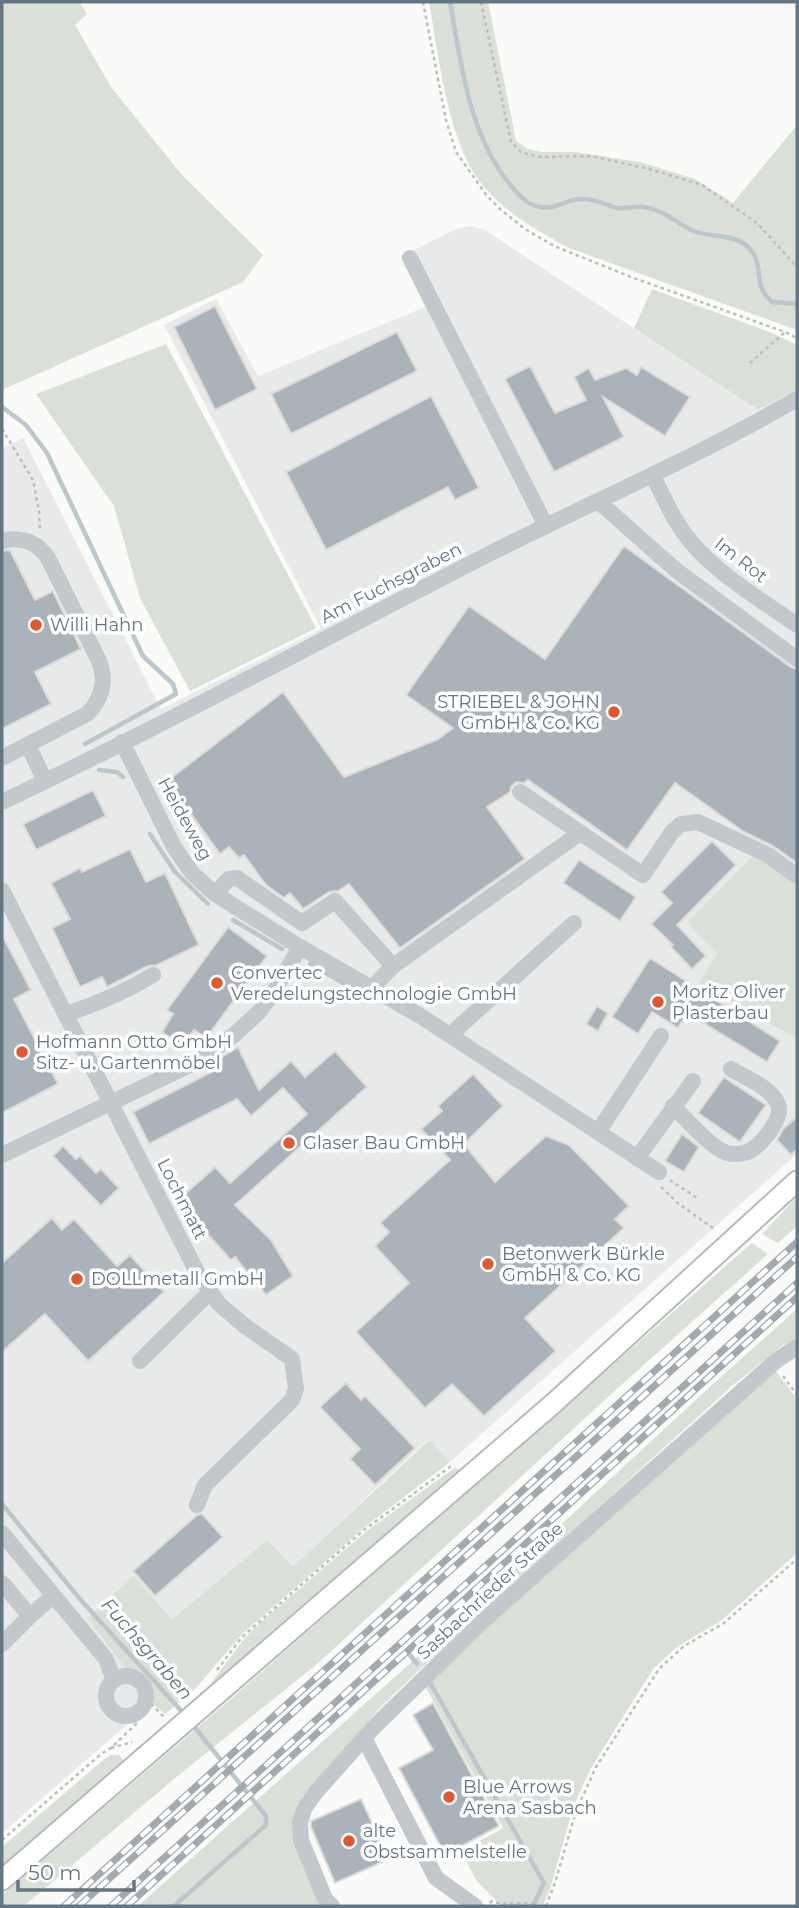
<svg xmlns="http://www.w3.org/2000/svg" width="799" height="1908" font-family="Montserrat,sans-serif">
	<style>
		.built { fill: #e8e9e9 }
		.green { fill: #dadfd7 }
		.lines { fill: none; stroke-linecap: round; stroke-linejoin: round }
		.stream { stroke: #bbc7cb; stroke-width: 4.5 }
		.building { fill: #aab3b9; stroke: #dcdcda; stroke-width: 2 }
		.major-casing { stroke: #b5babe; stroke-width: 23 }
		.path { stroke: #bbbfc2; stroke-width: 2.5; stroke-dasharray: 3.5 3.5; stroke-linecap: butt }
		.minor { stroke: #c3c8cc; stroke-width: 16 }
		.major { stroke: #fff; stroke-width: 19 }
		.rail-casing { stroke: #a2aab0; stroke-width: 7 }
		.rail { stroke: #fff; stroke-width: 4.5; stroke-dasharray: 13; stroke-linecap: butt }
		.poi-dot { fill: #e4572e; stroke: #fff; stroke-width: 2.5 }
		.labels { text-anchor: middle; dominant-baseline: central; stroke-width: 7; stroke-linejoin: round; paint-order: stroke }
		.street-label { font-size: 18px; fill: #657683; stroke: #fff }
		.poi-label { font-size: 18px; fill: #657683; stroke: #fff; text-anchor: start }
		.water-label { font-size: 19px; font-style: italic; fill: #60757c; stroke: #fff }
	</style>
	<rect width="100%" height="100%" fill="#fafaf8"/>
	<polygon class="built" points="472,226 485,230 758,410 797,390 797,882 717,954 700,982 797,1039 797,1154 450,1462 428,1440 375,1489 168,1689 2,1833 2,449 23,438 161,709 321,629 164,325 216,299 258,376 425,307 401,256 456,229"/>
	<g class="green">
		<polygon points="2,2 79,2 87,14 75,25 111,87 182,175 263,255 243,282 2,390"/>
		<path d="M 429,2 L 488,2 L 516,141 L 528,149 L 541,152 L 575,152 L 640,162 L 695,179 L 733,203 L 797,125 L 797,330 L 569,248 C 539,232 509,215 486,189 C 448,147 439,57 429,2 Z"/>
		<polygon points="652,289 772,333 797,345 797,390 758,410 634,328"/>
		<polygon points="166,344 316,628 190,691 140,598 114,506 36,394"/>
		<polygon points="756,853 797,882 797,1039 699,983 717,954 687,922"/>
		<polygon points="797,1197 797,1226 778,1243 762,1234"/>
		<polygon points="752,1243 768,1254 619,1387 317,1664 174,1779 24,1906 2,1906 2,1895 225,1704"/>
		<polygon points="797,1309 797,1342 783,1345 733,1385 415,1674 378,1710 306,1793 296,1806 292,1826 323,1906 138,1906 433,1643 713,1384"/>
		<polygon points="772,1366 797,1399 797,1553 722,1620 677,1647 653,1669 591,1768 574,1805 550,1889 543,1906 501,1906 476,1880 461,1851 503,1828 424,1684"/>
		<polygon points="429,1440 450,1462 366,1526 243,1633 196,1688 165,1714 152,1703 87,1618 134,1576 172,1620 267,1540 293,1567"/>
		<polygon points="456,1467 459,1471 211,1688 209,1686 244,1639 261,1622 368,1530"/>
		<polygon points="111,1755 119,1755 124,1761 2,1869 2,1847 102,1761"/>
	</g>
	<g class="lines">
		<g class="stream">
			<path d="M 450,2 C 461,63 468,131 508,182 C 516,192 526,205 540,207 C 556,210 567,199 581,199 C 595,198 605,205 617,208 C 626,209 635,206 644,207 C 661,209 676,222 691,230 C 709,238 731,233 747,246 C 762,260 756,272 762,289 C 764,294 768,298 772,302 L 797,304"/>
			<polyline points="2,407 26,425 47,453 143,656 173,684 176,694 85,744"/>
			<polyline points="99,770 117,772 123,777"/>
			<polyline points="150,834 175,872 208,904"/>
			<polyline points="233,920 282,949"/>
			<polyline points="310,964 363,994"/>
			<polyline points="2,1504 79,1598 185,1715"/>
			<polyline points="410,1655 417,1664"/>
			<polyline points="428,1679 544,1883 533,1906"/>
			<polyline points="174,1906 266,1825 266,1816 192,1724"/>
		</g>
	</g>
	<g class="building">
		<polygon points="215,306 257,389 215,410 174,327"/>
		<polygon points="397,332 417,371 291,434 271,394"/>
		<polygon points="530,366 555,413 586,400 574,377 589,368 595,380 626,368 637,375 641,367 690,397 665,436 603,397 624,437 554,472 505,379"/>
		<polygon points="431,396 479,488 455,500 448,487 326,550 286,472"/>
		<polygon points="624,546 791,667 797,669 797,863 773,846 744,832 675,783 627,850 528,780 524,783 516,782 511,787 510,792 487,807 525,859 400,948 349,884 338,891 329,892 303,909 290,893 284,898 266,885 244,855 239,858 229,847 220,854 167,781 283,692 344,777 438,739 453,728 406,695 469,606 545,659"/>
		<polygon points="10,550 35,600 53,591 81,649 35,672 51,704 2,729 2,551"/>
		<polygon points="93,790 106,816 36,850 23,824"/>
		<polygon points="712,841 736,865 677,925 706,956 692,969 671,947 673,945 651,924 672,903 661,892"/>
		<polygon points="130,849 146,882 165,873 199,945 157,965 148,966 107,987 102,977 80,987 52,928 70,919 51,883 80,868 82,872"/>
		<polygon points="579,860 636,897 620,921 563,883"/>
		<polygon points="228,927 267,956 206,1038 194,1030 183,1046 162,1032 173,1014 167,1010"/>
		<polygon points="2,935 31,990 14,999 58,1084 2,1113"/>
		<polygon points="650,958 780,1041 767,1062 687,1013 678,1028 652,1012 638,1034 612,1017"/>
		<polygon points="597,1006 608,1013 598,1031 586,1024"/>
		<polygon points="238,1047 259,1090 291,1061 305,1077 335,1051 367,1087 235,1205 271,1240 293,1276 266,1295 235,1257 231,1260 202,1228 197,1232 174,1204 215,1167 230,1183 307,1114 283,1088 251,1116 237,1099 149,1144 133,1112 221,1067 217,1060"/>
		<polygon points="473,1074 503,1106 464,1144 495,1182 546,1136 569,1145 629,1206 615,1219 624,1228 525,1318 556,1351 484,1416 452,1384 425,1408 356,1332 409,1283 375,1246 389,1232 380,1223 450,1160 421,1129 442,1111 438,1106"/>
		<polygon points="724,1077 766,1105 740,1142 698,1113"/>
		<polygon points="797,1117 797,1149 791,1155 777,1140 783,1129"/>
		<polygon points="682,1134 699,1147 684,1172 665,1161"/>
		<polygon points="63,1146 76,1159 80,1156 96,1173 101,1169 119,1188 101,1206 53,1156"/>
		<polygon points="52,1218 62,1230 74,1219 117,1266 130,1255 164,1292 88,1361 45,1314 2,1352 2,1263"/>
		<polygon points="346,1383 361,1400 365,1396 415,1448 375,1485 350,1459 360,1449 320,1407"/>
		<polygon points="202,1514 223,1537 155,1596 133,1571 197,1515"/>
		<polygon points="433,1703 499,1826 445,1855 399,1768 433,1750 413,1715"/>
		<polygon points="361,1799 389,1859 335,1883 311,1827 311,1821"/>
	</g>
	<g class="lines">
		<defs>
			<polyline id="major" points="2,1880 555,1402 797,1181"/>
		</defs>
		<use href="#major" class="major-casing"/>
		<g class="path">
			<polyline points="423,2 446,120 456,152 487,196 500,209 525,229 554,246 631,277 785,332 797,338"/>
			<polyline points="481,2 511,142 521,152 539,157 591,156 653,170 702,185 757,223 797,267"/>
			<polyline points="750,363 784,333"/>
			<polyline points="2,429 33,480 39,511 40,531"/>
			<polyline points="670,1180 697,1198"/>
			<polyline points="661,1187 679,1204 716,1230"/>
			<polyline points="783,1376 797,1395"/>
			<polyline points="217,1670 242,1637 294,1591 364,1530 454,1464"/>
			<polyline points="146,1699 165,1718"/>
			<polyline points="111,1748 132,1742"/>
			<polyline points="2,1840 101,1754 111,1748 137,1723 140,1710"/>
			<path d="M 490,1903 L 492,1901 C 509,1908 523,1899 538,1906"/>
			<polyline points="546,1906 555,1883 576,1811 596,1767 659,1669 684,1646 724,1623 797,1559"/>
		</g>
		<g class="minor">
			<polyline points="410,258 546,526"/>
			<path d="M 653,476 C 664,498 674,522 691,542 C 720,576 760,599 797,625"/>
			<polyline points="599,502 677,571 797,659"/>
			<path d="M 2,541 C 21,536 37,542 48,558 L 99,661 C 107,681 102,699 87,714 L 2,758"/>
			<polyline points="122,742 174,847 192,873 215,894 300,947 422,1017 659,1172"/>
			<polyline points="28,745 45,781"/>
			<polyline points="520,792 643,875 672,832 681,824 698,822 768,855 797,876"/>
			<path d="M 2,802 C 166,724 327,637 489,554 C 592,502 697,457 797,399"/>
			<polyline points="2,890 198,1274 219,1304 245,1326 292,1359 296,1389 292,1400 205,1485 197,1505"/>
			<polyline points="215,894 229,879 237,878 302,923 335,901 393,966"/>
			<polyline points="372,988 393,966 580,833"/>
			<path d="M 66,1014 C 97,1004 125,992 153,975"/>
			<polyline points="450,1035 574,923"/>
			<path d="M 673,1106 C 686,1119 710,1147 727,1153 C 734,1155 746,1154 753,1149 C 763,1142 784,1117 778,1104 C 770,1087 746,1078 731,1069"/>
			<polyline points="598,1132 661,1036"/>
			<polyline points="2,1155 198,1061 234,1035 259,1012 273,993 300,947"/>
			<polyline points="637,1158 693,1081"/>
			<polyline points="140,1361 210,1292"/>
			<polyline points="2,1533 106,1659 114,1680"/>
			<polyline points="2,1583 30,1616 53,1596"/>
			<polyline points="2,1644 30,1616"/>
			<circle cx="126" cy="1696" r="20"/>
			<polyline points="364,1738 436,1878 475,1906"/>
			<polyline points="332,1906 325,1899 301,1840 300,1823 304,1809 316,1792 373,1728 485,1619 777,1360 797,1347"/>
		</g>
		<use href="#major" class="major"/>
		<defs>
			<g id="rail">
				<polyline points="64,1906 797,1242"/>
				<polyline points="79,1906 797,1257"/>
				<polyline points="111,1906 797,1283"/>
				<polyline points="127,1906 797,1297"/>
			</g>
		</defs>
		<use href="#rail" class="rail-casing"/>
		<use href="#rail" class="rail"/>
	</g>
	<g class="poi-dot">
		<circle cx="36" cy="625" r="7"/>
		<circle cx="614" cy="712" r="7"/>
		<circle cx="217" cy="983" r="7"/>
		<circle cx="658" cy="1002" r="7"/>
		<circle cx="22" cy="1052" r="7"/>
		<circle cx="289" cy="1143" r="7"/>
		<circle cx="488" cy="1264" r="7"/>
		<circle cx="77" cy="1279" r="7"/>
		<circle cx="449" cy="1797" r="7"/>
		<circle cx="349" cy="1841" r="7"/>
	</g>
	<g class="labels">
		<g class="street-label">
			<text transform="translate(741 560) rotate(38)">Im Rot</text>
			<text transform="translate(391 583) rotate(-27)">Am Fuchsgraben</text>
			<text transform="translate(185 819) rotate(61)">Heideweg</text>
			<text transform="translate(182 1199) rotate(63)">Lochmatt</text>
			<text transform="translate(490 1591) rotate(-43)">Sasbachrieder Straße</text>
		</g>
		<g class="poi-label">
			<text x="50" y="625">Willi Hahn</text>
			<text x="600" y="702" text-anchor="end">STRIEBEL &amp; JOHN<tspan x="600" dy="21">GmbH &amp; Co. KG</tspan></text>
			<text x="231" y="973">Convertec<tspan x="231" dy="21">Veredelungstechnologie GmbH</tspan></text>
			<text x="672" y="992">Moritz Oliver<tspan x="672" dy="21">Plasterbau</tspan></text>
			<text x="36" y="1042">Hofmann Otto GmbH<tspan x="36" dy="21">Sitz- u. Gartenmöbel</tspan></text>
			<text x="303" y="1143">Glaser Bau GmbH</text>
			<text x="502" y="1254">Betonwerk Bürkle<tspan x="502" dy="21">GmbH &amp; Co. KG</tspan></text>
			<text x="91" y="1279">DOLLmetall GmbH</text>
			<text x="463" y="1787">Blue Arrows<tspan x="463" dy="21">Arena Sasbach</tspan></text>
			<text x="363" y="1831">alte<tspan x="363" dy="21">Obstsammelstelle</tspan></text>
		</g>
		<g class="water-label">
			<text transform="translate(147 1649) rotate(49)">Fuchsgraben</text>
		</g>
	</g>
	<rect width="799" height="1908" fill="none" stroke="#657683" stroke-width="7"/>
	<path d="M18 1880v10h116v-10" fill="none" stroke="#657683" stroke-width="3.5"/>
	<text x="28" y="1880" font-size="21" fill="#657683" stroke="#ffffff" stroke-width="5" paint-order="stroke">50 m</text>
</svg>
